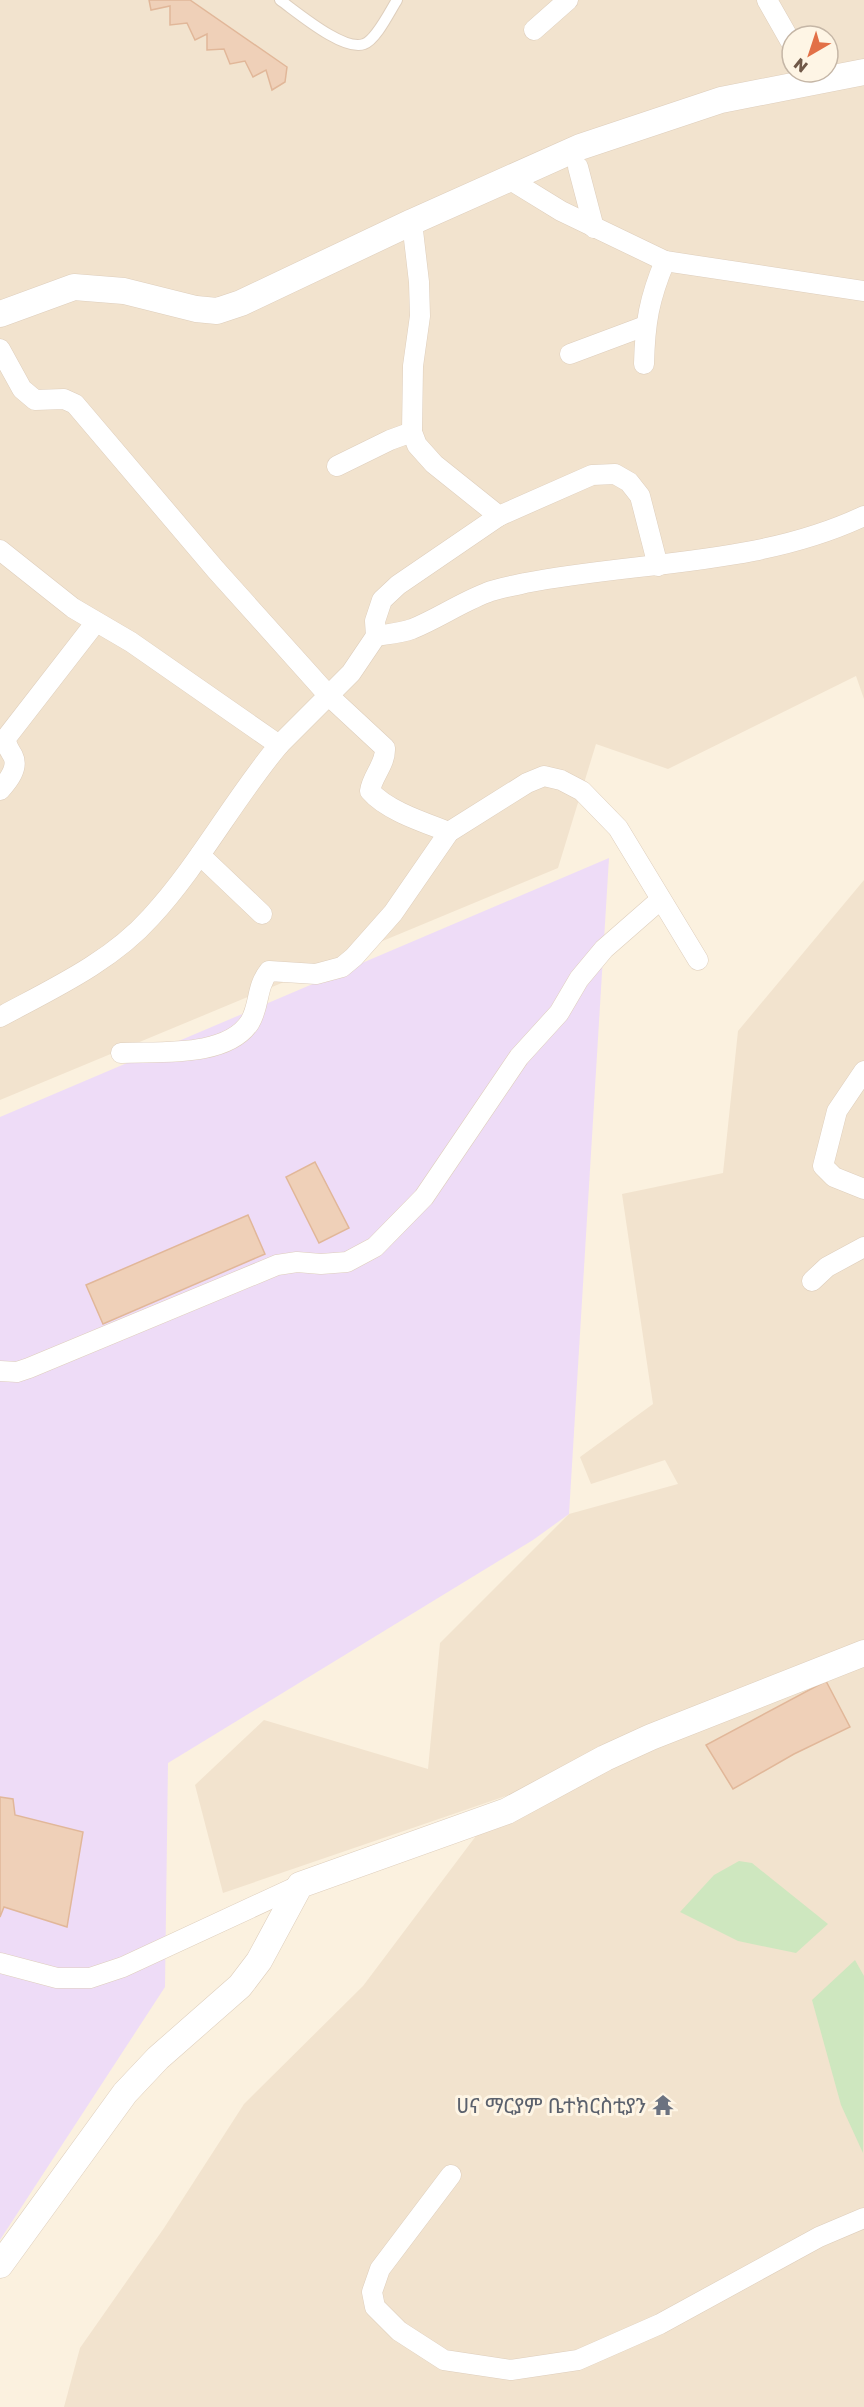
<svg xmlns="http://www.w3.org/2000/svg" width="864" height="2407" font-family="'Golos Text','Noto Sans Ethiopic',sans-serif">
	<style>
		.residential { fill: #f2e3ce; fill-rule: evenodd }
		.education { fill: #eedcf7 }
		.green { fill: #cee7bf }
		.building { fill: #efd0b8; stroke: #e1b799; stroke-width: 1.5 }
		.lines { fill: none; stroke-linecap: round; stroke-linejoin: round }
		.service-casing { stroke: #decebc; stroke-width: 12 }
		.minor-casing { stroke: #decebc; stroke-width: 21 }
		.tertiary-casing { stroke: #decebc; stroke-width: 27 }
		.service { stroke: #fff; stroke-width: 10 }
		.minor { stroke: #fff; stroke-width: 20 }
		.tertiary { stroke: #fff; stroke-width: 26 }
		.labels { text-anchor: middle; dominant-baseline: central; stroke-width: 6; stroke-linejoin: round; paint-order: stroke }
		.worship-label { font-size: 21px; fill: #5b616d; stroke: #fef5e5; text-anchor: end }
	</style>
	<rect width="100%" height="100%" fill="#fbf1df"/>
	<g class="residential">
		<path d="M 0,0 L 864,0 L 864,699 L 856,676 L 668,769 L 596,744 L 558,868 L 0,1100 ZM 792,36 L 828,36 L 828,72 L 792,72 Z"/>
		<polygon points="864,880 864,2407 64,2407 80,2348 164,2228 244,2104 363,1986 506,1796 223,1893 195,1785 264,1720 428,1769 440,1643 569,1514 678,1484 665,1460 591,1484 580,1457 653,1404 622,1194 723,1173 738,1031"/>
	</g>
	<polygon class="education" points="609,858 569,1514 533,1540 168,1763 165,1987 0,2240 0,1117"/>
	<g class="green">
		<polygon points="739,1861 752,1863 828,1924 796,1953 738,1941 680,1912 714,1875"/>
		<polygon points="855,1960 864,1976 863,2153 841,2105 812,2000"/>
	</g>
	<g class="building">
		<polygon points="149,0 190,0 287,67 285,82 272,90 266,70 253,77 245,61 230,64 224,49 207,50 207,34 195,40 187,23 170,25 170,6 151,10"/>
		<polygon points="315,1162 349,1228 319,1243 286,1177"/>
		<polygon points="248,1215 265,1254 103,1324 86,1285"/>
		<polygon points="826,1681 850,1727 794,1754 733,1789 706,1745"/>
		<polygon points="0,1797 13,1799 15,1815 83,1832 67,1927 4,1907 0,1917"/>
	</g>
	<g class="lines">
		<defs>
			<path id="service" d="M 280,0 C 297,12 344,52 364,44 C 376,40 390,11 397,0"/>
			<g id="minor">
				<polyline points="767,0 792,44"/>
				<polyline points="534,30 568,0"/>
				<polyline points="578,167 594,228"/>
				<polyline points="509,179 561,211 665,261 864,291"/>
				<polyline points="412,222 419,282 420,316 413,366 412,432 417,445 434,464 499,516 592,475 615,474 629,482 640,496 658,566"/>
				<path d="M 0,349 L 22,389 L 35,400 L 64,399 L 75,404 L 216,570 L 329,696 L 385,748 C 386,764 372,776 370,791 C 387,811 426,823 449,832"/>
				<polyline points="570,354 645,326"/>
				<path d="M 644,364 C 645,323 649,299 665,261"/>
				<polyline points="337,466 390,440 412,432"/>
				<path d="M 0,550 L 73,608 L 131,642 L 279,745 C 233,800 199,865 151,917 C 111,962 52,989 0,1017"/>
				<polyline points="376,636 375,621 382,600 398,585 499,516"/>
				<path d="M 279,745 L 351,673 L 376,636 C 388,634 401,633 412,629 C 437,619 460,603 486,593 C 498,588 513,586 525,583 C 638,561 758,566 864,516"/>
				<path d="M 0,790 C 8,781 19,768 13,756 C 9,749 6,746 6,738 L 96,622"/>
				<polyline points="200,855 262,914"/>
				<path d="M 121,1053 C 159,1051 227,1058 250,1022 C 260,1005 256,987 269,971 L 316,974 L 342,967 L 354,957 L 393,913 L 449,832 L 527,783 L 544,776 L 561,780 L 582,791 L 618,828 L 698,960"/>
				<polyline points="864,1071 837,1111 823,1166 834,1177 864,1189"/>
				<polyline points="812,1281 827,1267 864,1247"/>
				<polyline points="0,1371 17,1372 29,1368 277,1265 297,1262 321,1264 347,1262 375,1247 424,1197 519,1057 559,1013 579,979 604,949 660,900"/>
				<polyline points="0,1963 57,1978 90,1978 123,1967 300,1885"/>
				<polyline points="451,2175 380,2269 372,2292 375,2307 399,2331 444,2360 511,2370 578,2360 660,2324 819,2237 864,2218"/>
			</g>
			<g id="tertiary">
				<polyline points="0,314 74,287 124,291 196,309 217,311 241,303 412,222 580,147 721,100 864,72"/>
				<polyline points="0,2265 125,2093 158,2058 240,1986 259,1961 300,1885 507,1811 605,1758 651,1737 864,1653"/>
			</g>
		</defs>
		<use href="#service" class="service-casing"/>
		<use href="#minor" class="minor-casing"/>
		<use href="#tertiary" class="tertiary-casing"/>
		<use href="#service" class="service"/>
		<use href="#minor" class="minor"/>
		<use href="#tertiary" class="tertiary"/>
	</g>
	<defs>
		<symbol id="temple-bare" viewBox="-9 -9 18 18"><path d="M0-6L5-2H3V0L6.5 2.5H4V6H1.5V3h-3V6H-4V2.5H-6.5L-3 0V-2H-5Z" fill="#6b7280" stroke="#fef5e5" stroke-width="2.5" paint-order="stroke"/></symbol>
	</defs>
	<g fill-rule="evenodd">
		<use href="#temple-bare" x="648" y="2090" width="30" height="30"/>
	</g>
	<g class="labels">
		<g class="worship-label">
			<text x="646" y="2105">ሀና ማርያም ቤተክርስቲያን</text>
		</g>
	</g>
	<g transform="translate(810 54) rotate(219)"><circle r="28" fill="#fef5e5" stroke="#c5b6a6" stroke-width="1.5"/>
	<path d="M0-4.5L10 22L0 15L-10 22Z" fill="#e27047"/>
	<text y="-9" font-size="16" font-weight="bold" text-anchor="middle" fill="#705848">N</text>
	</g>
</svg>
